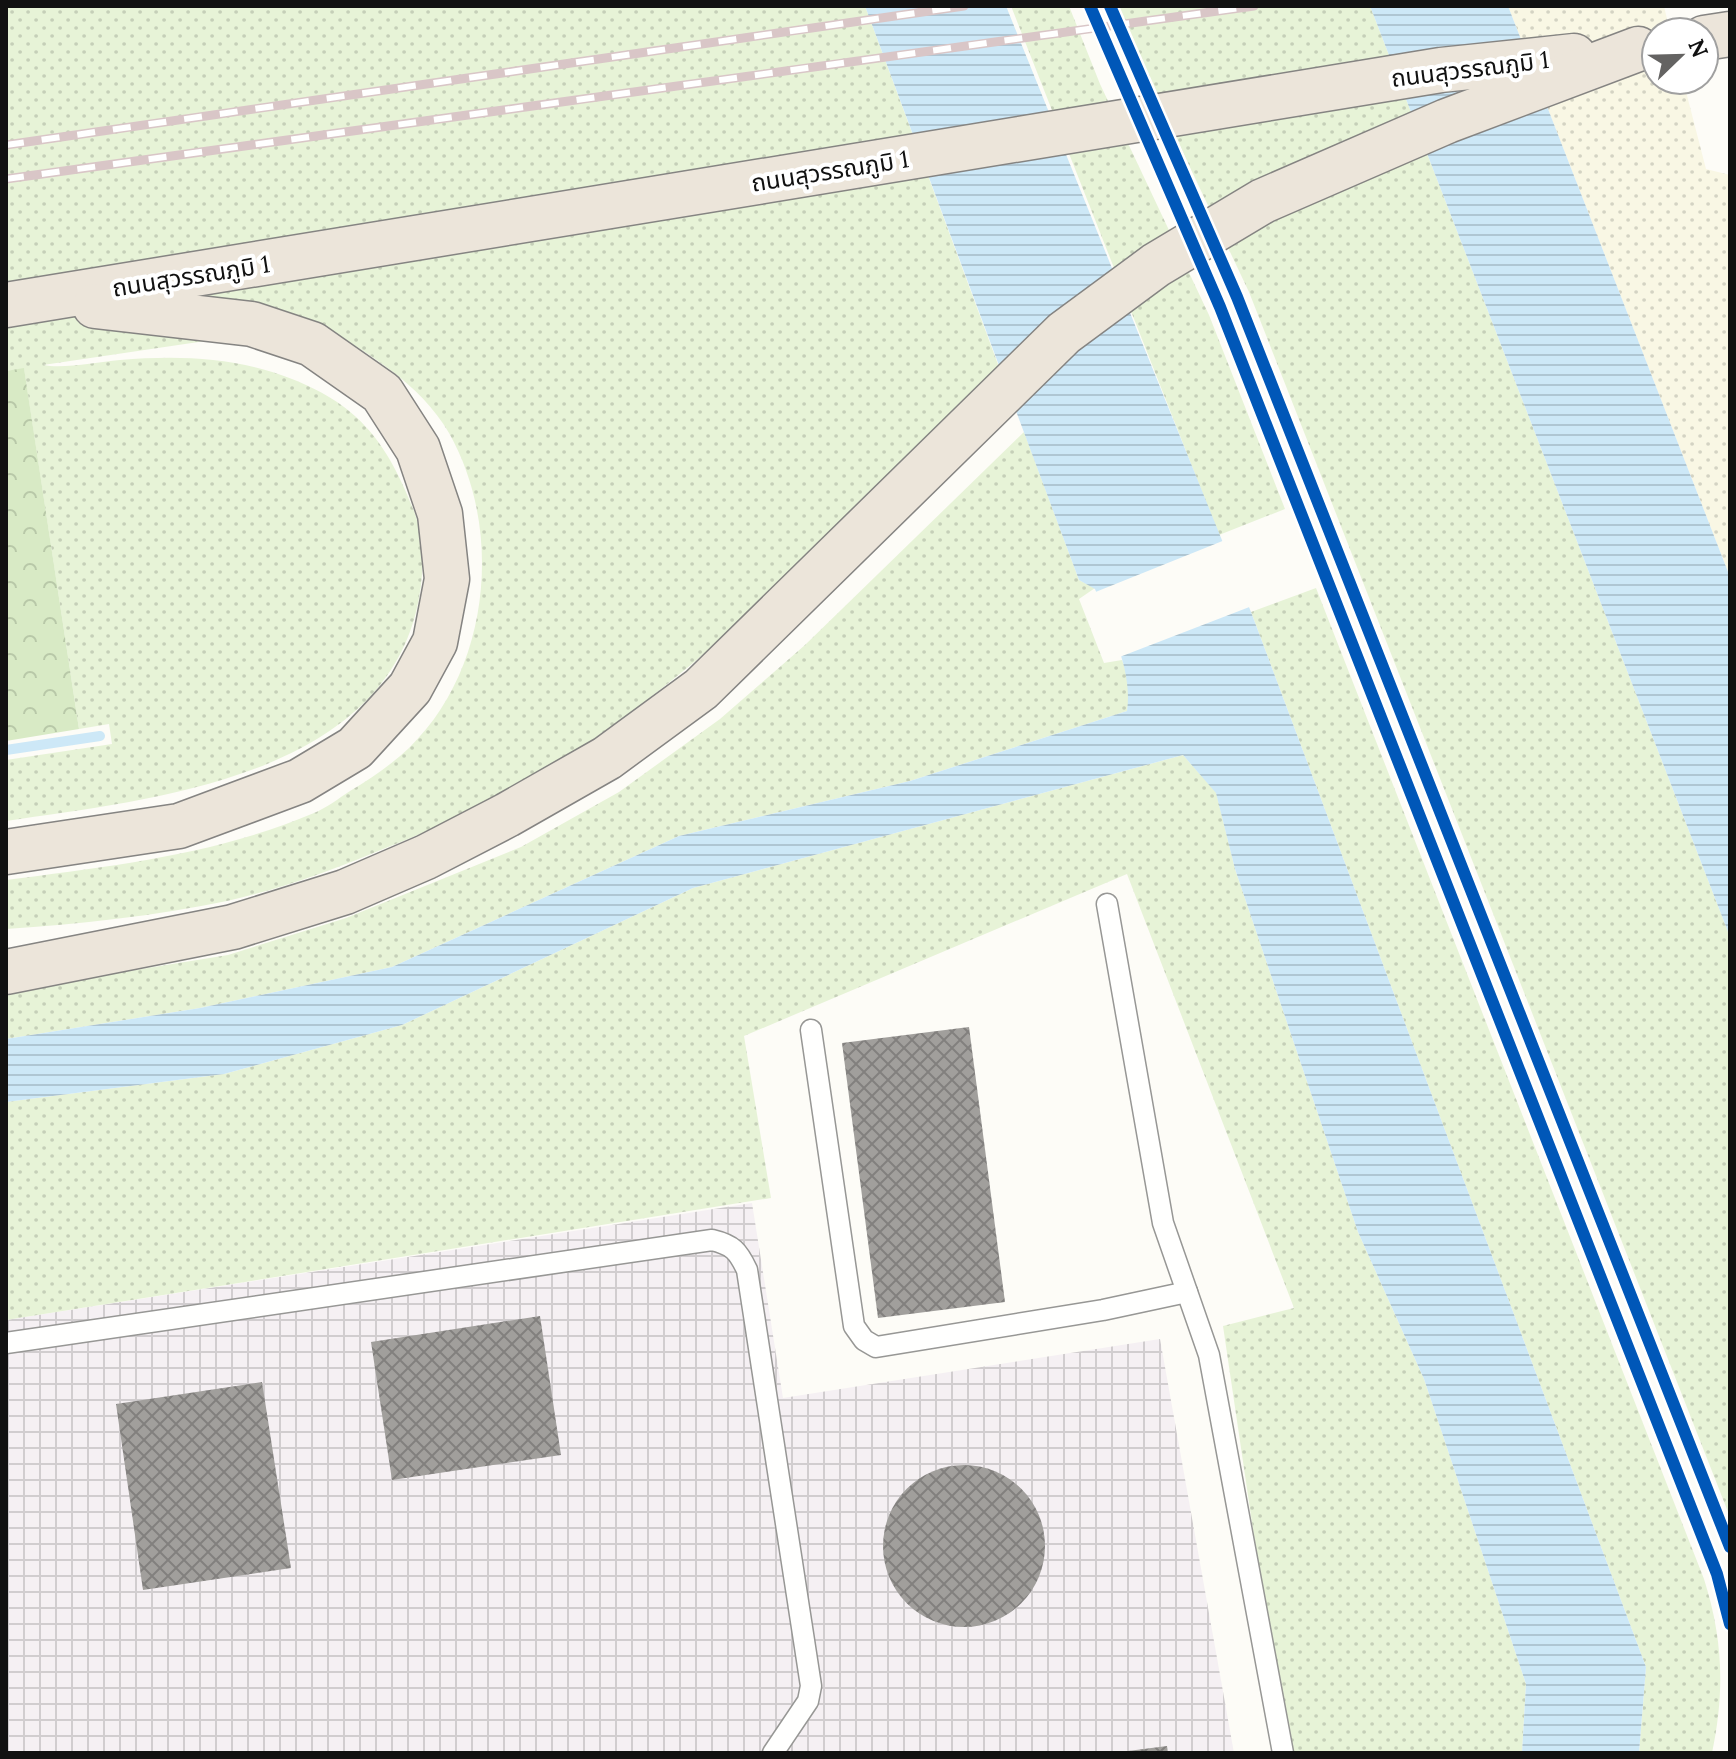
<svg xmlns="http://www.w3.org/2000/svg" width="1736" height="1759" font-family="Lora,'Noto Sans Thai',serif">
	<style>
		.industrial { fill: url(#industrial-grid) }
		.farmland { fill: url(#farmland-dots) }
		.grass { fill: url(#grass-dots) }
		.forest { fill: url(#forest-crowns) }
		.water { fill: url(#water-rules) }
		.pier { fill: #fdfcf7 }
		.lines { fill: none; stroke-linecap: round; stroke-linejoin: round }
		.stream { stroke: #cde8f7; stroke-width: 10 }
		.building { fill: url(#building-cross-hatch) }
		.service-casing { stroke: #979795; stroke-width: 23 }
		.trunk-casing { stroke: #858482; stroke-width: 47 }
		.service { stroke: #fffffe; stroke-width: 20 }
		.trunk { stroke: #ece5da; stroke-width: 44 }
		.rail-casing { stroke: #d9c6c7; stroke-width: 9 }
		.rail { stroke: #fff; stroke-width: 6; stroke-dasharray: 18; stroke-linecap: butt }
		.cycleway-casing { stroke: #fff; stroke-width: 17 }
		.cycleway { stroke: #0057b8; stroke-width: 12 }
		.labels { text-anchor: middle; dominant-baseline: central; stroke-width: 8; stroke-linejoin: round; paint-order: stroke }
		.street-label { font-size: 24px; fill: #111; stroke: #fff }
	</style>
	<defs>
		<pattern id="industrial-grid" width="8" height="8" patternUnits="userSpaceOnUse" patternTransform="scale(2)"><rect width="8" height="8" fill="#f5f0f3"/><path d="M0 4h8M4 0v8" fill="none" stroke="#d1cdcf"/></pattern>
		<pattern id="farmland-dots" width="8" height="8" patternUnits="userSpaceOnUse" patternTransform="scale(2)"><rect width="8" height="8" fill="#f9f7e4"/><path d="M2 2h.1M6 6h.1" fill="none" stroke="#d4d3c3" stroke-width="1.8" stroke-linecap="round"/></pattern>
		<pattern id="grass-dots" width="8" height="8" patternUnits="userSpaceOnUse" patternTransform="scale(2)"><rect width="8" height="8" fill="#e7f3d7"/><path d="M2 2h.1M6 6h.1" fill="none" stroke="#c5cfb8" stroke-width="1.8" stroke-linecap="round"/></pattern>
		<pattern id="forest-crowns" width="20" height="18" patternUnits="userSpaceOnUse" patternTransform="scale(2)"><rect width="20" height="18" fill="#d8eac5"/><path d="M2 6a3 3 0 1 1 6 0M12 15a3 3 0 1 1 6 0" fill="none" stroke="#b8c8a8"/></pattern>
		<pattern id="water-rules" width="6" height="5" patternUnits="userSpaceOnUse" patternTransform="scale(2)"><rect width="6" height="5" fill="#cde8f7"/><path d="M0 2.5h6" fill="none" stroke="#afc6d3"/></pattern>
		<pattern id="building-cross-hatch" width="8" height="8" patternUnits="userSpaceOnUse" patternTransform="scale(2)"><rect width="8" height="8" fill="#a19f9c"/><path d="M0 0l8 8M0 8l8-8" fill="none" stroke="#82807e"/></pattern>
	</defs>
	<rect width="100%" height="100%" fill="#fdfcf7"/>
	<polygon class="industrial" points="752,1203 783,1398 1160,1339 1234,1753 6,1753 6,1320"/>
	<polygon class="farmland" points="1508,6 1664,6 1670,32 1656,32 1656,80 1683,80 1706,169 1730,175 1730,577"/>
	<g class="grass">
		<path d="M 6,6 L 865,6 L 999,367 C 844,522 693,692 498,798 C 457,820 413,837 371,854 C 325,873 276,890 227,901 C 155,916 79,924 6,929 L 6,880 C 111,866 215,855 314,813 C 326,808 338,799 350,791 C 370,779 391,765 409,748 C 490,670 504,530 449,433 C 420,383 368,354 321,324 L 43,365 C 64,369 96,362 120,360 C 179,355 236,357 292,379 C 361,406 388,445 414,511 C 426,543 424,579 416,612 C 374,779 147,800 6,821 L 6,760 L 112,744 L 109,724 L 79,729 L 24,369 L 6,371 Z"/>
		<polygon points="1011,6 1069,6 1100,84 1209,315 1285,509 1219,535"/>
		<polygon points="1119,6 1370,6 1730,937 1730,1517 1249,292 1142,66"/>
		<polygon points="1024,432 1079,580 1095,588 1079,599 1104,663 1122,660 1131,687 1127,711 910,781 679,836 392,967 200,1008 6,1039 6,991 228,955 346,918 521,847 619,792 720,719 805,645"/>
		<path d="M 1316,588 L 1704,1579 C 1723,1639 1725,1691 1712,1753 L 1639,1753 L 1646,1667 L 1251,612 Z"/>
		<polygon points="1183,755 1216,792 1235,869 1358,1232 1424,1379 1526,1684 1522,1753 1286,1753 1223,1326 1294,1308 1127,874 744,1036 771,1198 6,1320 6,1102 224,1074 402,1025 693,888"/>
	</g>
	<polygon class="forest" points="24,368 79,729 6,741 6,371"/>
	<g class="water">
		<path d="M 865,6 L 1006,6 L 1251,612 L 1646,1667 L 1639,1753 L 1522,1753 L 1526,1684 L 1424,1379 L 1358,1232 L 1235,869 L 1216,793 L 1183,755 L 693,888 L 402,1025 L 224,1074 L 6,1102 L 6,1039 L 200,1008 L 392,967 L 679,836 L 910,781 L 1127,711 C 1133,669 1110,628 1095,589 L 1079,580 Z"/>
		<polygon points="1370,6 1508,6 1730,577 1730,937"/>
	</g>
	<polygon class="pier" points="1225,540 1252,606 1117,658 1093,593"/>
	<g class="lines">
		<polyline class="stream" points="6,750 100,736"/>
	</g>
	<g class="building">
		<polygon points="969,1027 1005,1302 878,1318 842,1043"/>
		<polygon points="540,1316 561,1455 392,1480 371,1342"/>
		<polygon points="262,1382 291,1568 143,1590 116,1404"/>
		<circle cx="964" cy="1546" r="81"/>
		<polygon points="1167,1746 1168,1753 1128,1753 1128,1751"/>
	</g>
	<g class="lines">
		<defs>
			<g id="service">
				<polyline points="1107,904 1163,1223 1209,1355 1283,1753"/>
				<polyline points="811,1030 854,1326 864,1340 876,1347 1103,1310 1187,1292"/>
				<path d="M 6,1343 L 712,1240 C 733,1245 738,1251 747,1270 L 811,1686 L 808,1701 L 773,1753"/>
			</g>
			<g id="trunk">
				<polyline points="1704,38 1730,34"/>
				<polyline points="6,305 1441,70 1574,56"/>
				<polyline points="6,852 179,826 300,781 355,748 410,688 435,642 447,579 440,514 418,449 382,393 312,344 252,324 95,306"/>
				<polyline points="6,972 233,927 345,892 426,857 507,815 607,758 701,689 1064,333 1156,265 1263,201 1447,121 1638,49"/>
			</g>
		</defs>
		<use href="#service" class="service-casing"/>
		<use href="#trunk" class="trunk-casing"/>
		<use href="#service" class="service"/>
		<use href="#trunk" class="trunk"/>
		<defs>
			<g id="rail">
				<polyline points="6,145 964,6"/>
				<polyline points="6,179 1254,6"/>
			</g>
		</defs>
		<use href="#rail" class="rail-casing"/>
		<use href="#rail" class="rail"/>
		<defs>
			<g id="cycleway">
				<polyline points="1090,6 1220,307 1717,1574 1730,1624"/>
				<polyline points="1110,6 1237,297 1730,1547"/>
			</g>
		</defs>
		<use href="#cycleway" class="cycleway-casing"/>
		<use href="#cycleway" class="cycleway"/>
	</g>
	<g class="labels">
		<g class="street-label">
			<text transform="translate(1470 69) rotate(-7)">ถนนสุวรรณภูมิ 1</text>
			<text transform="translate(830 171) rotate(-9)">ถนนสุวรรณภูมิ 1</text>
			<text transform="translate(191 276) rotate(-9)">ถนนสุวรรณภูมิ 1</text>
		</g>
	</g>
	<rect width="1736" height="1759" fill="none" stroke="#111111" stroke-width="16"/>
	<g transform="translate(1680 56) rotate(67)"><circle r="38" fill="#ffffff" stroke="#a0a0a0" stroke-width="2"/>
	<path d="M0-6L14 30L0 20L-14 30Z" fill="#646362"/>
	<text y="-12" font-size="22" font-weight="bold" text-anchor="middle" fill="#111111">N</text>
	</g>
</svg>
